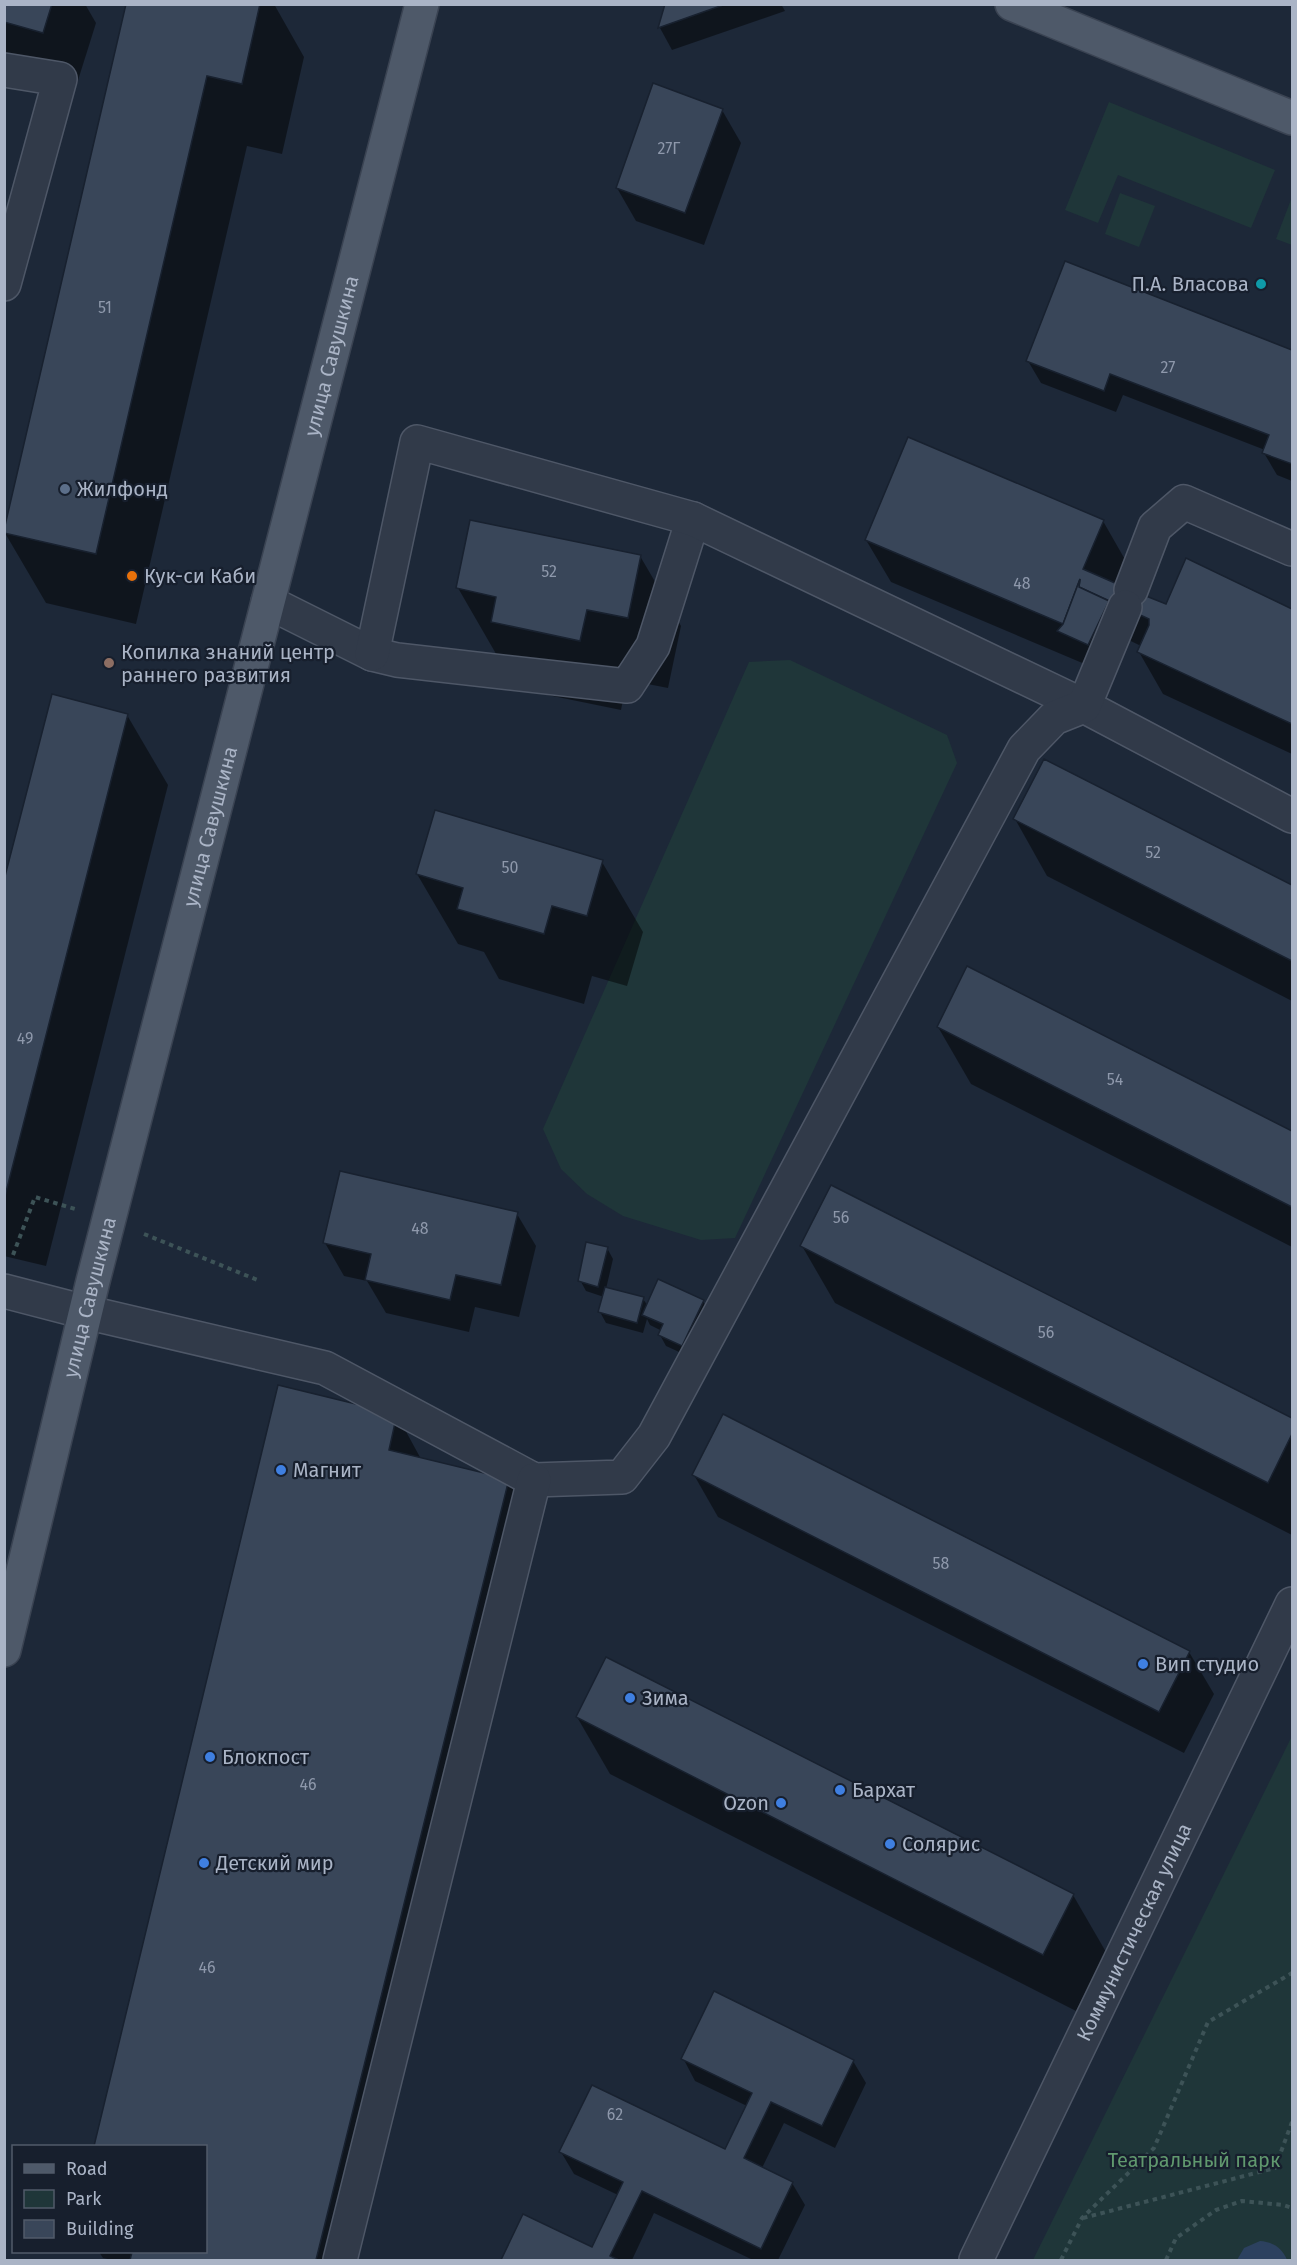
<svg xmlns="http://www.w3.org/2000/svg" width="1297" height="2265" font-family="'Fira Sans',sans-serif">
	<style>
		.green { fill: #1f3639 }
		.water { fill: #2c415f }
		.shadow { fill: #0007 }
		.building { fill: #394659; stroke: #18212f; stroke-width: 1.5 }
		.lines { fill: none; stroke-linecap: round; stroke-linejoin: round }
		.minor-casing { stroke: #4e5767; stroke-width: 36 }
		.major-casing { stroke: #3a4352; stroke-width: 36 }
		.path { stroke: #3d5357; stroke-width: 4; stroke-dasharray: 4.5 4.5; stroke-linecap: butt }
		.minor { stroke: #313a49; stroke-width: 33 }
		.major { stroke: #4e5969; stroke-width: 33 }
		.culture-dot { fill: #0f9aa8; stroke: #171f2d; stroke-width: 2 }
		.service-dot { fill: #5c6f8a; stroke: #171f2d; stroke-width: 2 }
		.food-dot { fill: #e8710a; stroke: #171f2d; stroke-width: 2 }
		.education-dot { fill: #8d6e63; stroke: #171f2d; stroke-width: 2 }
		.shop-dot { fill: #3f7fe0; stroke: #171f2d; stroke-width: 2 }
		.labels { text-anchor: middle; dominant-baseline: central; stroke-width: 4.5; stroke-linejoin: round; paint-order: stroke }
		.number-label { font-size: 16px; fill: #8e98ab }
		.poi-label { font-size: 20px; fill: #aab4c6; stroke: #171f2d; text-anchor: start }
		.street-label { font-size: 20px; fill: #aab4c6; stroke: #171f2d }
		.park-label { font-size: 20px; fill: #60986e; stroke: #171f2d }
	</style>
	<rect width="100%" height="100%" fill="#1d2838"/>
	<g class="green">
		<polygon points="1109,102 1275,170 1251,228 1118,175 1098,223 1065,210"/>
		<polygon points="1120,193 1155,206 1139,247 1105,234"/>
		<polygon points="1292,197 1292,245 1276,239"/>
		<polygon points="790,660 947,735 957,763 735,1238 701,1240 623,1216 587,1194 561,1169 543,1129 749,662"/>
		<polygon points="1292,1736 1292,2260 1033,2260"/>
	</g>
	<path class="water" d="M 1260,2241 C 1273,2242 1282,2248 1287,2260 L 1237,2260 L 1244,2248 Z"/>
	<g class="shadow">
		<polygon points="4,4 85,4 96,23 75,90 4,68"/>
		<polygon points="128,4 274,4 304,57 282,154 247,146 136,624 46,603 5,533"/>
		<polygon points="667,4 781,4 785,11 672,50 660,28"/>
		<polygon points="722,110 741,143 704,245 636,221 617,188"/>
		<polygon points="1066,263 1292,351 1292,481 1277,475 1264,453 1265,450 1123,395 1116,412 1041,383 1028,361"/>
		<polygon points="1103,521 1127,563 1118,585 1167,606 1187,561 1292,611 1292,754 1163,694 1139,652 1141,646 1106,629 1087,665 891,582 866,540"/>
		<polygon points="640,556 681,626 668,688 627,680 621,710 533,692 516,662 499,659 458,588"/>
		<polygon points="127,715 168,785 46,1266 4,1256 4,887"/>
		<polygon points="1044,761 1292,887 1292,1001 1047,876 1015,819"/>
		<polygon points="602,862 643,932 627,986 592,976 584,1004 499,979 484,952 458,944 417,874"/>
		<polygon points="968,968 1292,1132 1292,1247 971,1084 938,1027"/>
		<polygon points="832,1187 1292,1420 1292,1535 835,1303 802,1246"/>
		<polygon points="517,1214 536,1246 519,1317 475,1307 469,1332 386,1313 367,1281 344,1276 325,1243"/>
		<polygon points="607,1248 613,1259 606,1289 643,1299 648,1306 703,1301 709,1312 688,1356 666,1346 660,1335 662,1331 650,1325 647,1319 643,1333 606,1323 600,1312 604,1297 586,1291 580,1280"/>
		<polygon points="279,1387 397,1415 421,1459 508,1481 532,1523 351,2260 112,2260 103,2258 99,2252 206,2252 206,2146 95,2146"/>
		<polygon points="694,1475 1189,1652 1214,1694 1184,1753 718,1517"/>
		<polygon points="577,1717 1073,1895 1106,1952 1076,2011 610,1774"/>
		<polygon points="683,2058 853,2061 866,2083 835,2148 784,2123 762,2168 792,2183 805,2205 778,2260 753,2260 654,2213 632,2260 503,2260 524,2216 593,2249 618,2195 574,2174 561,2152 725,2151 747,2106 695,2081"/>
	</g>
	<g class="building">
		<polygon points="4,4 52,4 43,33 4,22"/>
		<polygon points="126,4 260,4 242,84 207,76 96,554 4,533 4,530"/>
		<polygon points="665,4 726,4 658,28"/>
		<polygon points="653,83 723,109 685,213 616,188"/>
		<polygon points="1065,261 1292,350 1292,464 1262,453 1269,435 1110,374 1104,391 1026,361"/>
		<polygon points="908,437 1104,520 1083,569 1131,590 1166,604 1186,558 1292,609 1292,724 1137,652 1149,625 1149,619 1079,587 1080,579 1063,624 865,540"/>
		<polygon points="470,520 641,555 628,618 587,610 580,641 491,622 496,597 456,588"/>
		<polygon points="1080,579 1079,587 1109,601 1088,645 1057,631 1063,624"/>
		<polygon points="52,694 128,714 5,1196 4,880"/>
		<polygon points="1044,759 1292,885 1292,961 1013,819"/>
		<polygon points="435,810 603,860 587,916 552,906 544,934 457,909 463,888 416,874"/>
		<polygon points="967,966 1292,1131 1292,1207 937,1027"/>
		<polygon points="340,1171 518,1212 501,1285 456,1275 450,1300 365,1280 371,1254 323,1243"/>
		<polygon points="831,1185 1292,1418 1292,1434 1268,1483 800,1246"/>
		<polygon points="586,1242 608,1247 598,1287 578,1281"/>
		<polygon points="658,1279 704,1300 682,1346 658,1335 663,1324 642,1315"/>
		<polygon points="605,1287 644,1297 637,1323 598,1312"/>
		<polygon points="278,1385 397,1414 389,1450 509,1479 316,2260 130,2260 132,2252 206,2252 206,2146 94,2146"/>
		<polygon points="723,1414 1190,1651 1159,1712 692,1475"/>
		<polygon points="606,1657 1074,1894 1043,1955 576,1717"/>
		<polygon points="714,1991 854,2060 822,2126 771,2102 744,2158 793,2182 761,2249 642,2191 610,2256 619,2260 501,2260 523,2214 592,2247 623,2182 559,2152 592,2085 725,2149 752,2093 681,2059"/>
	</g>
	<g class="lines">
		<defs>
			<g id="minor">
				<polyline points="4,70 60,79 4,284"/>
				<polyline points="1131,590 1155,527 1184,502 1292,549"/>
				<polyline points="268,602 372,654 397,660 627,686 653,646 693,519"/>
				<polyline points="372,654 417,442 693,519 1084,706 1292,816"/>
				<polyline points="4,1291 85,1312 325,1368 534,1480 622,1477 654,1436 1024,749 1054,718 1084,706 1125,607"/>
				<polyline points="340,2260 534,1480"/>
				<path id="s1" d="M 976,2260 L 1292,1604"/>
			</g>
			<g id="major">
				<polyline points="1012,4 1292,118"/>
				<path id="s2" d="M 4,1650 L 93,1281 L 422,4"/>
			</g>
		</defs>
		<use href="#minor" class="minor-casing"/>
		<use href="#major" class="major-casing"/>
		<g class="path">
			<polyline points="144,1234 260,1281"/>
			<polyline points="13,1255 35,1197 75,1209"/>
			<polyline points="1083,2218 1275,2168 1292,2122"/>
			<polyline points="1061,2260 1082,2218 1154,2148 1208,2022 1292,1973"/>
			<polyline points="1166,2260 1176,2238 1216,2210 1242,2201 1283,2205 1292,2208"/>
		</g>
		<use href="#minor" class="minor"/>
		<use href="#major" class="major"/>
	</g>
	<circle class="culture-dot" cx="1261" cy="284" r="6"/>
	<circle class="service-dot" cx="65" cy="489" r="6"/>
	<circle class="food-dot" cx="132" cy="576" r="6"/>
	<circle class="education-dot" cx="109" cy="663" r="6"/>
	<g class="shop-dot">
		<circle cx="281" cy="1470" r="6"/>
		<circle cx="1143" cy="1664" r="6"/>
		<circle cx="630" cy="1698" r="6"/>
		<circle cx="210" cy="1757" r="6"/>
		<circle cx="840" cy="1790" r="6"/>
		<circle cx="781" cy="1803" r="6"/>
		<circle cx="890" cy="1844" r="6"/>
		<circle cx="204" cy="1863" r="6"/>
	</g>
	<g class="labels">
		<g class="number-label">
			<text x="669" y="148">27Г</text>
			<text x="105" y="307">51</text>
			<text x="1168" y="367">27</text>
			<text x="549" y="571">52</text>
			<text x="1022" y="583">48</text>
			<text x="1153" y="852">52</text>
			<text x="510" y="867">50</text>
			<text x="25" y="1038">49</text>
			<text x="1115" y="1079">54</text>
			<text x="841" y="1217">56</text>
			<text x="420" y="1228">48</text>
			<text x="1046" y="1332">56</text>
			<text x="941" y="1563">58</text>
			<text x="308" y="1784">46</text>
			<text x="207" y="1967">46</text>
			<text x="615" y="2114">62</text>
		</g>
		<g class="poi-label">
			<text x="1249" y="284" text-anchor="end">П.А. Власова</text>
			<text x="77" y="489">Жилфонд</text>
			<text x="144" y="576">Кук-си Каби</text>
			<text x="121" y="652">Копилка знаний центр<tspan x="121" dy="23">раннего развития</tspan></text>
			<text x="293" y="1470">Магнит</text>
			<text x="1155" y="1664">Вип студио</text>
			<text x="642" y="1698">Зима</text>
			<text x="222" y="1757">Блокпост</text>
			<text x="852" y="1790">Бархат</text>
			<text x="769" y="1803" text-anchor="end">Ozon</text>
			<text x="902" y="1844">Солярис</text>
			<text x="216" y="1863">Детский мир</text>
		</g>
		<g class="street-label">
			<text stroke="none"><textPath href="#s2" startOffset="1335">улица Савушкина</textPath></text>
			<text stroke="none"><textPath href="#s2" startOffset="849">улица Савушкина</textPath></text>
			<text stroke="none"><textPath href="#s2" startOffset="363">улица Савушкина</textPath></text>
			<text stroke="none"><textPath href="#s1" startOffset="364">Коммунистическая улица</textPath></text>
		</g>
		<g class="park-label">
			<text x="1194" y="2160">Театральный парк</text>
		</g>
	</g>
	<rect width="1297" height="2265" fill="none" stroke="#aab4c6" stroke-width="12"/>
	<rect x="12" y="2145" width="195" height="108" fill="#171f2d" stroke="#525b6a" stroke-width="1.5"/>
	<rect x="24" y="2164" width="30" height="9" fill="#4e5969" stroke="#525b6a" stroke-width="1.5"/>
	<text x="66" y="2175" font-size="18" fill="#aab4c6">Road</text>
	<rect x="24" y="2190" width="30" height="18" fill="#1f3639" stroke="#525b6a" stroke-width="1.5"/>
	<text x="66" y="2205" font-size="18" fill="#aab4c6">Park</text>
	<rect x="24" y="2220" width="30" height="18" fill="#394659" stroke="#525b6a" stroke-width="1.5"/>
	<text x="66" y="2235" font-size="18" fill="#aab4c6">Building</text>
</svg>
